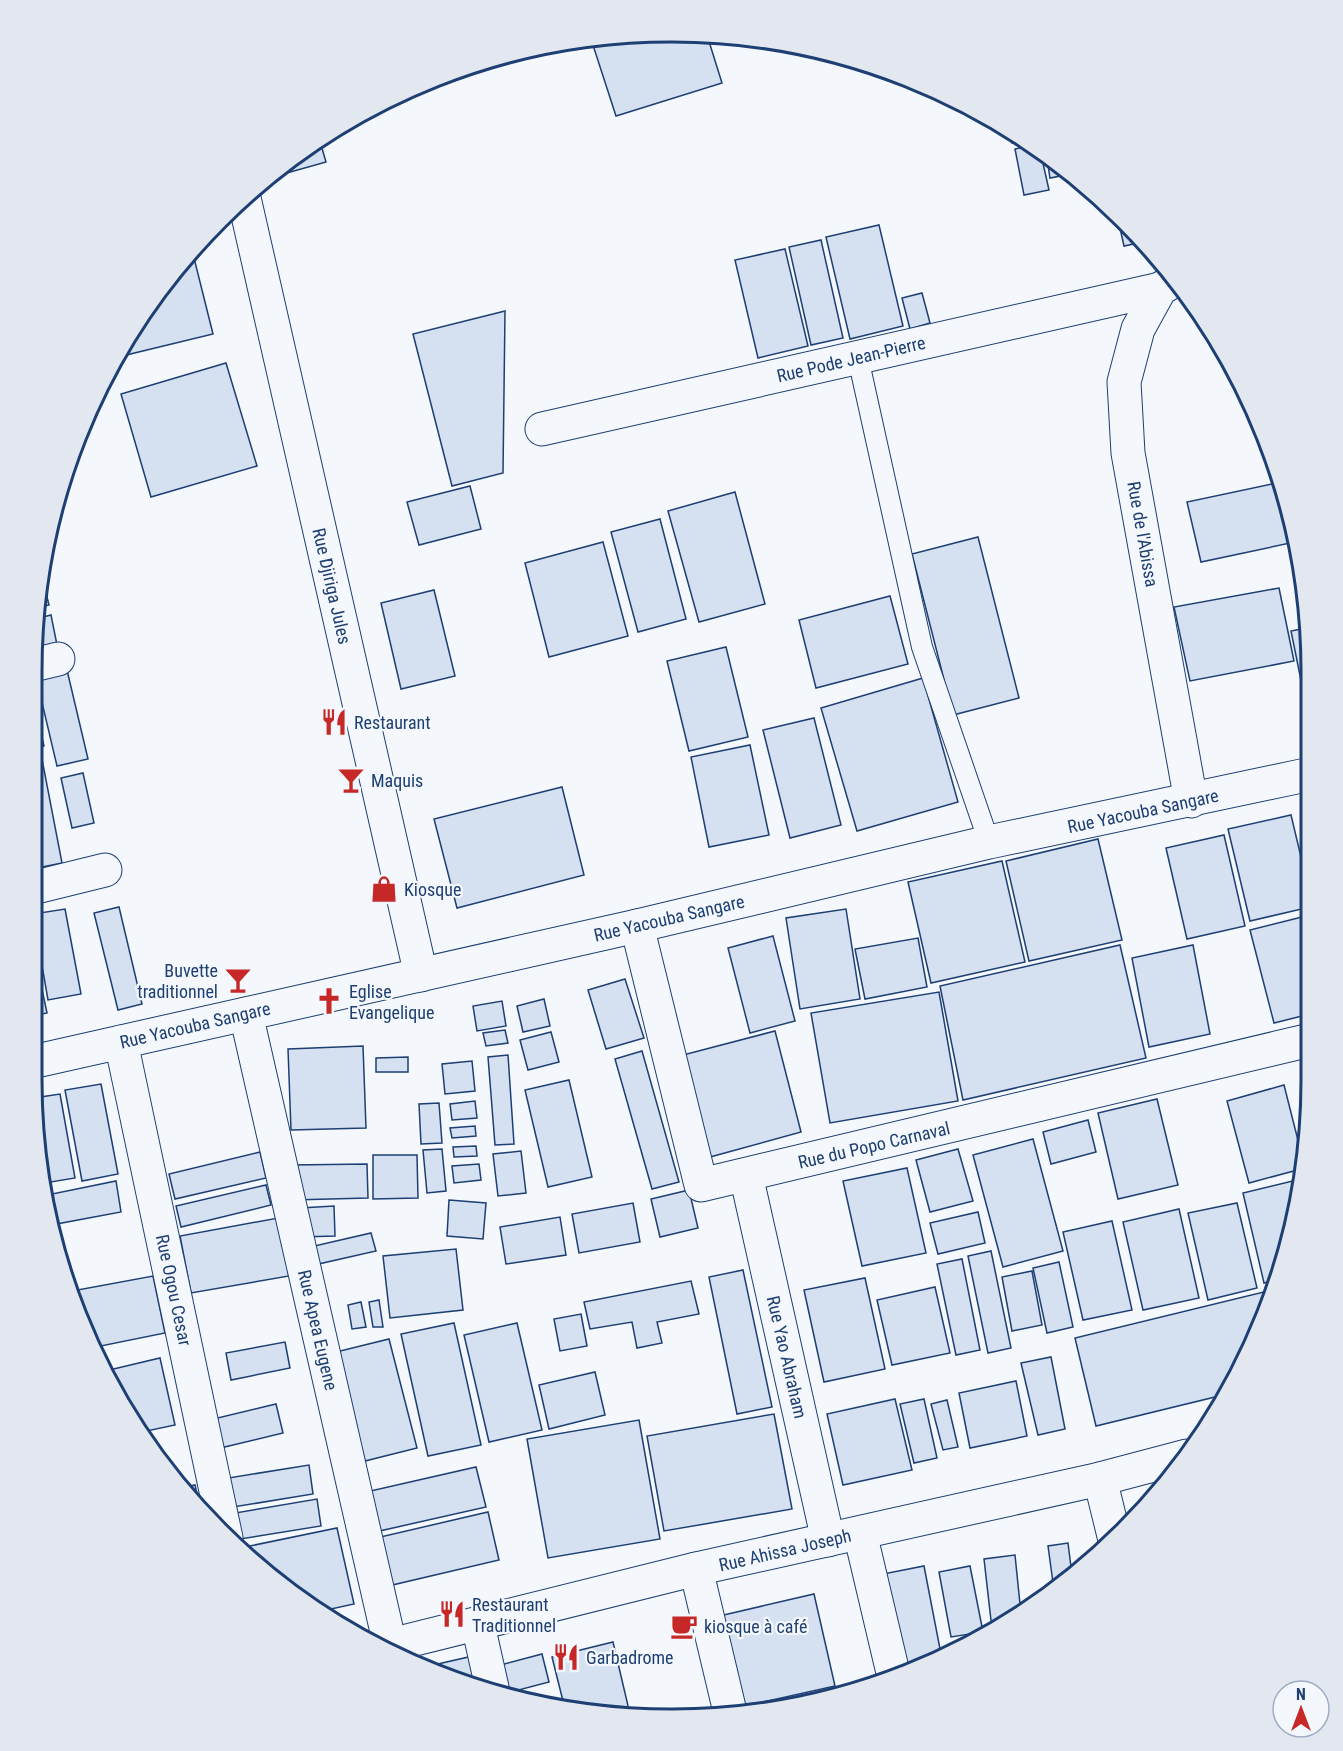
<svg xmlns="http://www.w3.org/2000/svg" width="1343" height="1751" font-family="'Roboto Condensed',sans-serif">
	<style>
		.building { fill: #d5e0f0; stroke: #1d3f73; stroke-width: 1.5 }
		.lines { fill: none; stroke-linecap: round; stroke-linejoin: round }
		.service-casing { stroke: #1d3f73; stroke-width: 22 }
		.minor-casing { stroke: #1d3f73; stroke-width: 35 }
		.service { stroke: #f4f7fb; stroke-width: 20 }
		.minor { stroke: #f4f7fb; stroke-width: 33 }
		.labels { text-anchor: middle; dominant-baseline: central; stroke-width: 4.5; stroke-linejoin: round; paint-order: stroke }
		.street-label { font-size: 18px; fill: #1d3f73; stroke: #f4f7fb }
		.poi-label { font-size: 18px; fill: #1d3f73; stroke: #f4f7fb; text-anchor: start }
		.rim { fill: none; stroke: #1d3f73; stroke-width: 3 }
	</style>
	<rect width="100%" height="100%" fill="#f4f7fb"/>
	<g class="building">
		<polygon points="672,32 707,35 722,83 616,116 591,39"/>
		<polygon points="1012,131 1027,140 1030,142 1012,143"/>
		<polygon points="319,138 326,162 269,178 316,139"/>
		<polygon points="1034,145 1040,150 1049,190 1024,195 1015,149"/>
		<polygon points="1050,158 1070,174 1050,178 1047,159"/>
		<polygon points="1123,218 1124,219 1143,242 1124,246 1118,219"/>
		<polygon points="879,225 903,326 850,339 826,237"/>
		<polygon points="821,240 843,338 811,345 789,247"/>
		<polygon points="785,249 808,346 758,358 735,260"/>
		<polygon points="192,250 213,334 122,356 121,351 164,282"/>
		<polygon points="922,293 930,323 910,329 902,298"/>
		<polygon points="505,311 503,473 452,486 413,334"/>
		<polygon points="113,363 115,373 106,375"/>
		<polygon points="226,363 257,466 151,497 121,394"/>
		<polygon points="1281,482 1295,542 1201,562 1187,502"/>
		<polygon points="470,486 481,529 419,545 407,502"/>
		<polygon points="735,492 765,604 699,622 668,511"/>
		<polygon points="660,519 686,619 638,632 611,532"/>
		<polygon points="978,537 1019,698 953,715 912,554"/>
		<polygon points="603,542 628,636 549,657 525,563"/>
		<polygon points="42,577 49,605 36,608"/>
		<polygon points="1279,588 1294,661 1190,681 1174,607"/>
		<polygon points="434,590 455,676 401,689 381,603"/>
		<polygon points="890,596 908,664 816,688 799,620"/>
		<polygon points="51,615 57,645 35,650 33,638 35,619"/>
		<polygon points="1306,628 1306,705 1291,631"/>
		<polygon points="726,647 748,737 689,751 667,661"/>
		<polygon points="67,670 88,759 57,766 36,677"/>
		<polygon points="923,678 958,802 857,831 821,708"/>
		<polygon points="33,695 44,746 32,749"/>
		<polygon points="814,718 841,825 790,838 763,730"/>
		<polygon points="750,745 769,835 709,847 691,757"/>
		<polygon points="41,754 62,863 32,869 32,755"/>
		<polygon points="83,773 94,823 72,828 61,778"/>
		<polygon points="562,787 584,875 457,908 434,819"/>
		<polygon points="1291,815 1306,878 1306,908 1250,921 1228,829"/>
		<polygon points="1224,835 1245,926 1187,939 1166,848"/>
		<polygon points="1098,839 1122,940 1029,961 1006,861"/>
		<polygon points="1002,861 1025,962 931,983 908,882"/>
		<polygon points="119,907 142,1004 118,1010 94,913"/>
		<polygon points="65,909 81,994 48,1000 33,914"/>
		<polygon points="846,909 860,999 800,1009 786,918"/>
		<polygon points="1306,916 1306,1015 1274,1023 1250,930"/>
		<polygon points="773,936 795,1021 750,1033 728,948"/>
		<polygon points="918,938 927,987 865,999 855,949"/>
		<polygon points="32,942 47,1013 32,1016"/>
		<polygon points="1120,945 1146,1058 963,1100 940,986"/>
		<polygon points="1193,945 1210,1034 1149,1047 1132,958"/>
		<polygon points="625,979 644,1038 606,1049 588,990"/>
		<polygon points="939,992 958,1101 830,1123 811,1013"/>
		<polygon points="544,999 550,1026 523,1032 517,1006"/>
		<polygon points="502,1001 506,1026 477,1031 473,1006"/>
		<polygon points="505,1030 508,1043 486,1046 483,1033"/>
		<polygon points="775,1031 801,1132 710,1157 683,1055"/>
		<polygon points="551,1032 559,1062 528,1070 520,1040"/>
		<polygon points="363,1046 366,1128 291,1130 288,1049"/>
		<polygon points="642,1051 679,1182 652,1189 615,1059"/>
		<polygon points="508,1055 514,1144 495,1145 488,1057"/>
		<polygon points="408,1057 408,1072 376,1072 376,1058"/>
		<polygon points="472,1061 475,1091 445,1094 442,1064"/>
		<polygon points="569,1080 592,1177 548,1187 525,1090"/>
		<polygon points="101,1084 118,1174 82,1181 65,1090"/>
		<polygon points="1284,1085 1305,1168 1249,1183 1227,1101"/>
		<polygon points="60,1094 75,1178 45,1183 34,1098"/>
		<polygon points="1157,1099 1178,1185 1118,1199 1098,1113"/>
		<polygon points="475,1101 477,1118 452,1120 450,1104"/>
		<polygon points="439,1103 442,1143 421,1144 419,1104"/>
		<polygon points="1088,1120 1096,1152 1051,1164 1043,1132"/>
		<polygon points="475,1126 476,1136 452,1138 450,1128"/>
		<polygon points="1033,1139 1063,1251 1003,1267 973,1155"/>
		<polygon points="476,1146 477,1156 454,1157 453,1147"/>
		<polygon points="442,1149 446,1191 427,1193 423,1150"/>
		<polygon points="958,1149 973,1201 930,1212 916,1160"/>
		<polygon points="521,1151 526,1193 498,1196 493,1154"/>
		<polygon points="260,1152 266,1178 175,1199 169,1174"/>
		<polygon points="373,1155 417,1155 418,1198 373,1199"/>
		<polygon points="367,1164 368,1198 292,1200 291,1165"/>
		<polygon points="479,1164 481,1180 454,1183 452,1166"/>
		<polygon points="907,1168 926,1253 862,1266 843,1181"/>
		<polygon points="1301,1179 1279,1279 1264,1283 1243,1193"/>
		<polygon points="116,1181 121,1212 51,1225 47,1195"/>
		<polygon points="266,1185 271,1205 181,1227 176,1206"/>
		<polygon points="689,1190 698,1228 660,1237 651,1199"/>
		<polygon points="449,1200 486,1203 483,1239 447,1236"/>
		<polygon points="633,1203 640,1242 579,1253 572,1214"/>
		<polygon points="1237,1203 1257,1288 1208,1300 1188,1213"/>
		<polygon points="334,1206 335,1236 301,1237 300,1208"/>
		<polygon points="1179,1209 1199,1298 1143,1310 1123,1222"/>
		<polygon points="978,1212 985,1243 938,1254 930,1223"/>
		<polygon points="560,1217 566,1255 506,1264 500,1227"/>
		<polygon points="278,1218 289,1276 191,1293 180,1236"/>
		<polygon points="1112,1221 1132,1310 1083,1320 1063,1232"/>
		<polygon points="371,1233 376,1251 314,1265 310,1247"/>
		<polygon points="456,1249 463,1310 390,1318 383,1256"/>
		<polygon points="991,1251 1011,1348 988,1353 968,1256"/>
		<polygon points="962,1259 980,1350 956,1355 937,1264"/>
		<polygon points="1059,1262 1073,1327 1047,1333 1033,1268"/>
		<polygon points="743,1270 772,1407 737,1414 709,1277"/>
		<polygon points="1032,1271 1042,1325 1012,1331 1002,1277"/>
		<polygon points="153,1276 165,1333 96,1347 72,1291"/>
		<polygon points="865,1278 885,1369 824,1382 804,1290"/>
		<polygon points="691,1281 699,1314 657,1322 662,1343 637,1348 632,1322 590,1329 584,1302"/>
		<polygon points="935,1287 950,1353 892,1365 877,1300"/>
		<polygon points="1276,1289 1223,1395 1096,1426 1075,1338"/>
		<polygon points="379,1300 383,1327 373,1327 369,1302"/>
		<polygon points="361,1302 366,1327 352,1329 348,1305"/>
		<polygon points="581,1314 587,1346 560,1351 554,1319"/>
		<polygon points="454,1323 481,1445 428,1456 401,1334"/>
		<polygon points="517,1323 542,1430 489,1442 464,1335"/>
		<polygon points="389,1339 417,1448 365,1461 336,1352"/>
		<polygon points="285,1342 290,1368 231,1380 226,1353"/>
		<polygon points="1051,1357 1065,1429 1038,1435 1021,1363"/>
		<polygon points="160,1358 175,1425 142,1432 117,1400 105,1371"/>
		<polygon points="595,1372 605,1415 549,1429 539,1385"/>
		<polygon points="1016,1381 1027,1436 970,1448 959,1393"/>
		<polygon points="895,1399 912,1470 843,1485 827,1414"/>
		<polygon points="924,1399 937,1458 914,1463 900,1404"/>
		<polygon points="947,1400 958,1447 943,1450 931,1404"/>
		<polygon points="276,1404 283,1433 212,1450 205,1421"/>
		<polygon points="774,1414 792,1509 664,1531 647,1436"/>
		<polygon points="639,1420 660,1539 548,1558 527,1439"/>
		<polygon points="309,1465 313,1494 221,1509 216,1480"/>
		<polygon points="476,1467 486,1507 375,1532 366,1492"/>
		<polygon points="195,1485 200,1507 185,1487"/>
		<polygon points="317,1499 321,1526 234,1540 229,1514"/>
		<polygon points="488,1512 499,1560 388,1586 376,1538"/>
		<polygon points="1141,1512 1125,1531 1122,1515"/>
		<polygon points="337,1528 354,1604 322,1611 240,1548"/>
		<polygon points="1068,1543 1072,1575 1054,1590 1048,1546"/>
		<polygon points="1015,1555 1021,1614 992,1629 984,1559"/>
		<polygon points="924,1566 941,1654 906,1671 883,1574"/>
		<polygon points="970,1566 983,1632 951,1637 939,1572"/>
		<polygon points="814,1594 835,1686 736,1708 715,1617"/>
		<polygon points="613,1642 629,1710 619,1713 564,1705 552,1657"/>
		<polygon points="542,1654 549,1682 499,1695 489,1668"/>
		<polygon points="473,1656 480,1687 429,1666"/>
		<polygon points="552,1698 554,1704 538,1702"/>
	</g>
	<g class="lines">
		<defs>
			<polyline id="service" points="858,358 922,647 989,842"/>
			<g id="minor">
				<polyline points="244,198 421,975"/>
				<polyline points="1173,281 1160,289 1138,329 1124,382 1128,453 1191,801"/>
				<polyline points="542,429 1160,289"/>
				<polyline points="33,665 58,659"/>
				<polyline points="32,888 105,870"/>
				<polyline points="637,926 701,1185 1306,1041"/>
				<polyline points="246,1014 390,1645"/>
				<polyline points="121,1042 226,1538"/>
				<polyline points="32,1062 637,926 989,842 1306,775"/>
				<polyline points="746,1175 828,1540"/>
				<polyline points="1100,1479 1115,1540"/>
				<polyline points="860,1533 894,1677"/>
				<polyline points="696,1569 731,1716"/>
				<polyline points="478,1625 493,1692"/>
				<polyline points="383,1647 696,1569 1100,1479 1187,1456"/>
			</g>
		</defs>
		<use href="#service" class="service-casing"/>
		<use href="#minor" class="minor-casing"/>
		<use href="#service" class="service"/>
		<use href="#minor" class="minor"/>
	</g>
	<defs>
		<symbol id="restaurant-bare" viewBox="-9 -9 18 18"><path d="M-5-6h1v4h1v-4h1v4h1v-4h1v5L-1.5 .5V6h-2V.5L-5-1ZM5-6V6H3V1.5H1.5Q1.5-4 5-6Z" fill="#c62828" stroke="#f4f7fb" stroke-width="2.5" paint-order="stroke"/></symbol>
		<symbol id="bar-bare" viewBox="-9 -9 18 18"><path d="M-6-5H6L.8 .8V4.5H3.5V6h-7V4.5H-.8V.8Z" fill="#c62828" stroke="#f4f7fb" stroke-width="2.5" paint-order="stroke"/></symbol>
		<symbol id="shop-bare" viewBox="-9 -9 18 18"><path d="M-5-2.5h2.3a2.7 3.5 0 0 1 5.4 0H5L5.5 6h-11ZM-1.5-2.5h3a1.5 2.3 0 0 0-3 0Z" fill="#c62828" stroke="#f4f7fb" stroke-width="2.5" paint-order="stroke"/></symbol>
		<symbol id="church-bare" viewBox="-9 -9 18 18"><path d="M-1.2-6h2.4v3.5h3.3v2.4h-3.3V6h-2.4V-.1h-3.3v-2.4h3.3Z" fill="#c62828" stroke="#f4f7fb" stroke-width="2.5" paint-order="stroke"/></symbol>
		<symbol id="cafe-bare" viewBox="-9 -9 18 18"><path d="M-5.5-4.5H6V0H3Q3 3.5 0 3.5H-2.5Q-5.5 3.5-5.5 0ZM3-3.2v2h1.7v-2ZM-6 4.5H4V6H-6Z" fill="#c62828" stroke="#f4f7fb" stroke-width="2.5" paint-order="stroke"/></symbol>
	</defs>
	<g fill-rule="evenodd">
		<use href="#restaurant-bare" x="315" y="703" width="38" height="38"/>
		<use href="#bar-bare" x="332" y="761" width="38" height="38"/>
		<use href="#shop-bare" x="365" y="870" width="38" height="38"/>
		<use href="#bar-bare" x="219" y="961" width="38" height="38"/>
		<use href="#church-bare" x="310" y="982" width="38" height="38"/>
		<use href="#restaurant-bare" x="433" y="1595" width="38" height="38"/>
		<use href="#cafe-bare" x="665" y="1607" width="38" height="38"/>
		<use href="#restaurant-bare" x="547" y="1638" width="38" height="38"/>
	</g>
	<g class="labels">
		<g class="street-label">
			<text transform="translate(851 359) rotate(-13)">Rue Pode Jean-Pierre</text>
			<text transform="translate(1143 534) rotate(80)">Rue de l'Abissa</text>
			<text transform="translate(332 586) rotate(77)">Rue Djiriga Jules</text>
			<text transform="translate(1143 811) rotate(-12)">Rue Yacouba Sangare</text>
			<text transform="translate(669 918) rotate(-13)">Rue Yacouba Sangare</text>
			<text transform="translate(195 1025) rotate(-13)">Rue Yacouba Sangare</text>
			<text transform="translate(874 1145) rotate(-13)">Rue du Popo Carnaval</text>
			<text transform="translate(174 1290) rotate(78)">Rue Ogou Cesar</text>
			<text transform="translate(318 1330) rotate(77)">Rue Apea Eugene</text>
			<text transform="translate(787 1357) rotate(77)">Rue Yao Abraham</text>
			<text transform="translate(785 1550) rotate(-13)">Rue Ahissa Joseph</text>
		</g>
		<g class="poi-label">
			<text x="354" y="722">Restaurant</text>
			<text x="371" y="780">Maquis</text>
			<text x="404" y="889">Kiosque</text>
			<text x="218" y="970" text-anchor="end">Buvette<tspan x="218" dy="21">traditionnel</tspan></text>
			<text x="349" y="991">Eglise<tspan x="349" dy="21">Evangelique</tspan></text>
			<text x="472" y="1604">Restaurant<tspan x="472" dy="21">Traditionnel</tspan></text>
			<text x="704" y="1626">kiosque à café</text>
			<text x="586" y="1657">Garbadrome</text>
		</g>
	</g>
	<path d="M0 0H1343V1751H0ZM671 42H672A629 629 0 0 1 1301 671V1080A629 629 0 0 1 672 1709H671A629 629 0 0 1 42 1080V671A629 629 0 0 1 671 42Z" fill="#e3e8f0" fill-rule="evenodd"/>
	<path class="rim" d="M671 42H672A629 629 0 0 1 1301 671V1080A629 629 0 0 1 672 1709H671A629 629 0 0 1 42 1080V671A629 629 0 0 1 671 42Z"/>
	<g transform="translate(1301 1709)"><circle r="28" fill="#f4f7fb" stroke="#9eadc5" stroke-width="1.5"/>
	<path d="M0-4.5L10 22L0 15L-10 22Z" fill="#c62828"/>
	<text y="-9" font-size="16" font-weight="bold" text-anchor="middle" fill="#1d3f73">N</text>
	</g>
</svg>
